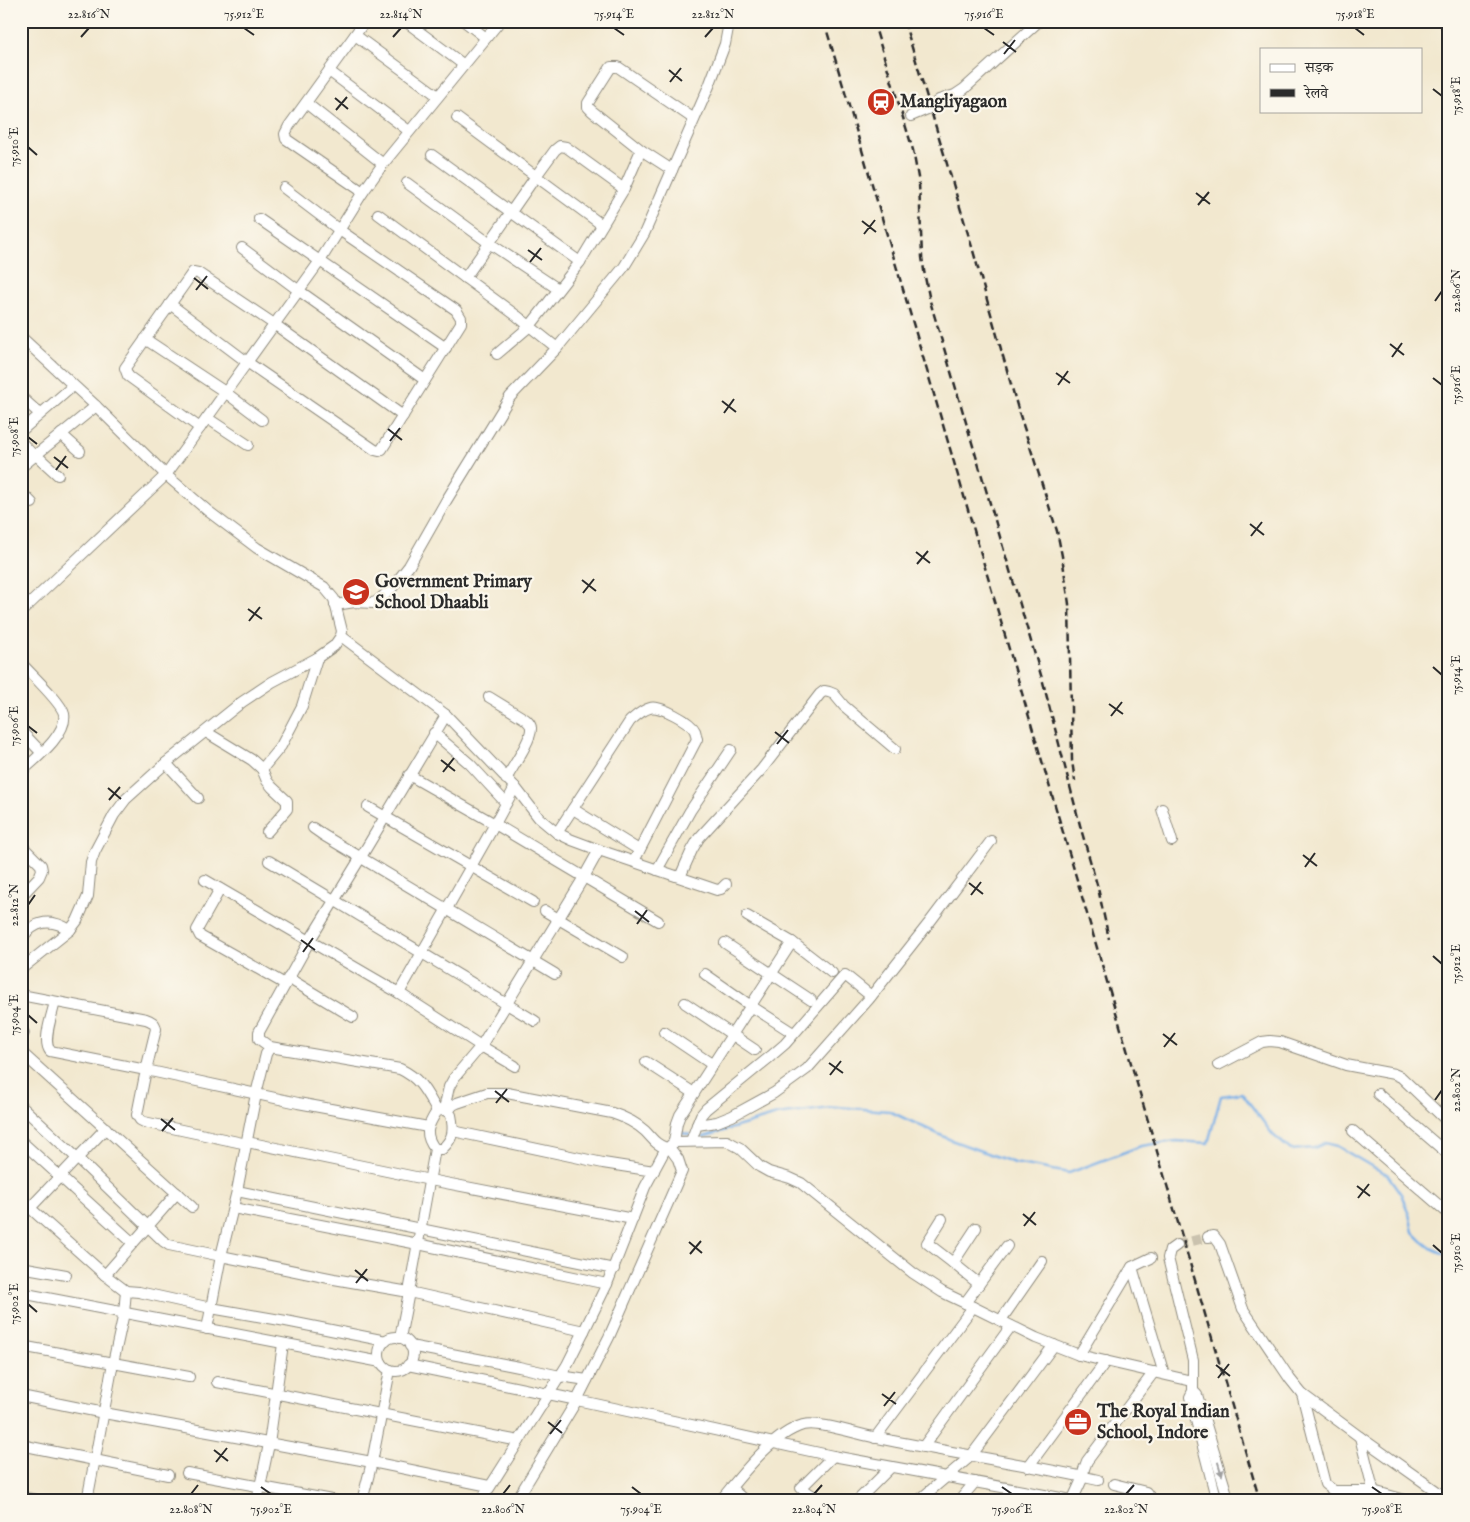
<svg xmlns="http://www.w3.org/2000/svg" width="1470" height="1522" font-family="'IM FELL English','Noto Serif Devanagari',serif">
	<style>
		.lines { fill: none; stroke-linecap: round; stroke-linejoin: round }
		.stream { stroke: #78afe7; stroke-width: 2.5 }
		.minor-tunnel { stroke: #cac2ae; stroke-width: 10; stroke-dasharray: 10 5; stroke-linecap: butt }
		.minor-casing { stroke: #8e8a7d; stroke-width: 12 }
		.major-casing { stroke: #8e8a7d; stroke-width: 15 }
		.minor { stroke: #fff; stroke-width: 10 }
		.major { stroke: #fff; stroke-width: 12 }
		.rail { stroke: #2b2b2b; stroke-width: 2.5; stroke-dasharray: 8 4; stroke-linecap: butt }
		.oneway { fill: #a0a0a0 }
		.ticks { fill: none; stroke: #2b2b2b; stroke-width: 2 }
		.labels { text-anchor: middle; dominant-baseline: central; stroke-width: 4.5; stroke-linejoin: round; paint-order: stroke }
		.poi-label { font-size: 18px; font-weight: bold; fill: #2b2b2b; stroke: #fbf7ec; text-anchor: start }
		.neatline { fill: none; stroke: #2b2b2b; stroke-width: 2 }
		.ticks-label { font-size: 12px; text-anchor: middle; fill: #2b2b2b }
	</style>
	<rect width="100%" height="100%" fill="#fbf7ec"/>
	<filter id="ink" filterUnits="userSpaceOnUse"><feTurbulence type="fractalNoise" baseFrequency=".02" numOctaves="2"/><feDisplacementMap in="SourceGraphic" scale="10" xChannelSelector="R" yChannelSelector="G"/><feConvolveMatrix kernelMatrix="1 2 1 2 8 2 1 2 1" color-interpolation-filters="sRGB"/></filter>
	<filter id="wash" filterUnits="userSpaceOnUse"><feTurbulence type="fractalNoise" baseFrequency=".0096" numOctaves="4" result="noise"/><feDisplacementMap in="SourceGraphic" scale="20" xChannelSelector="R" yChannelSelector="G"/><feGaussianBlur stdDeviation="1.12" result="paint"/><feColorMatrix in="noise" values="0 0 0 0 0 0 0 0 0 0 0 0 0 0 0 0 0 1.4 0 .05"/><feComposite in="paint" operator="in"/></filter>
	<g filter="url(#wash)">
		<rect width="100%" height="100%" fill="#f2e8cf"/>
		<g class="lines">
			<g class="stream">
				<polyline points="679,1132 691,1135"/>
				<polyline points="703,1137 777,1115 838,1107 889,1111 951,1140 1014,1163 1069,1173 1141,1146 1176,1141 1208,1143 1221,1096 1242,1093 1273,1135 1291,1150 1314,1148 1325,1143 1337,1146 1371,1166 1387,1174 1401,1194 1409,1214 1413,1232 1422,1241 1431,1248 1449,1256"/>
			</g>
		</g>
	</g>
	<g filter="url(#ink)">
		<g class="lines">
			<polyline class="minor-tunnel" points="1177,1245 1208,1237"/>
			<defs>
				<g id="minor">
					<polyline points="405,21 464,65"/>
					<polyline points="464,21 486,38"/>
					<polyline points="355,35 438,96"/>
					<polyline points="329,71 409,131"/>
					<polyline points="306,103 383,164"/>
					<polyline points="911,116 930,108 939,100 955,95 964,89 1039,21"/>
					<polyline points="457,118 602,225"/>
					<polyline points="432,155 580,262"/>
					<polyline points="672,170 641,150 592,111 588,107 588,103 611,67 618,67 694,119"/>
					<polyline points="407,183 489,243 558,289"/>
					<polyline points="363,192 286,139 285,134 289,126 365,21"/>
					<polyline points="378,214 517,316 557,348"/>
					<polyline points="259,219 446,348"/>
					<polyline points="242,248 298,290 425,380"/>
					<polyline points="465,278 536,176 555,150 560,146 566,147 624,189"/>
					<polyline points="170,304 247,362 375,450 379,451 382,449 461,323 461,318 456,310 338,229 284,188"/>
					<polyline points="21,337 96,406 166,475 208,511 257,548 324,587 334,599 342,631 341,636 334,646 317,658 272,682 242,702 166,763 126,799 114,815 95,851 91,862 88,896 77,921 70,930 21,969"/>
					<polyline points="145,339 225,392 262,420"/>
					<polyline points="497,354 530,326 580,262 624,189 641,150"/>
					<polyline points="21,397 40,414"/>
					<polyline points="207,418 248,445"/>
					<polyline points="200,428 128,376 125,368 193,272 198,273 274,324 403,416"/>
					<polyline points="21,431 73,386"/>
					<polyline points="61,434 80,451"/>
					<polyline points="21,442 34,456"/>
					<polyline points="36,455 58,475"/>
					<polyline points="21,467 96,406"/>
					<polyline points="21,492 32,503"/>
					<polyline points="335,605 355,602 373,603 378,601 391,589 409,566 446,501 510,397 557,348 624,267 644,234 709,86 725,44 728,28 727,21"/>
					<polyline points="21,612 166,475 320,261 363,192 383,164 500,21"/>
					<path d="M 21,663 C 30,673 62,703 64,714 C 68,734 34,760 21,772"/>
					<path d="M 489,697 L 525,719 C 527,721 531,724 531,728 C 532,739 512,768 506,779"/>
					<polyline points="21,731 41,752"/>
					<polyline points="206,732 252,760 262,769 267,781 272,787 287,801 287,809 267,832"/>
					<polyline points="434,733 470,764 506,803"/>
					<polyline points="166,763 198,798"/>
					<polyline points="262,769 281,746 302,706 317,658"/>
					<polyline points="409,775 495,824 658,921"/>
					<polyline points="515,787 539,818 557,833 572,840 599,850 717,890 721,889 726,884"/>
					<polyline points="368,807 533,902"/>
					<polyline points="573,809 639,850"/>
					<polyline points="1162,809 1172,841"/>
					<polyline points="313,828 323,835 555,974"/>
					<path d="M 557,833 L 630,721 C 636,716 642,710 650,708 C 660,705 691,722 695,731 C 696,734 696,737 697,739 L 634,861"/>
					<polyline points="21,845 41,865 42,870 39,877 21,896"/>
					<polyline points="269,861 535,1021"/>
					<polyline points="657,870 690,811 731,750"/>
					<polyline points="680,877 692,850 699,838 762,769 820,694 824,691 829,692 834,694 844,706 895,749"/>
					<polyline points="205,880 399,993 481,1046 515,1066"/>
					<polyline points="220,889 197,930 200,936 285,984"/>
					<polyline points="545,911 623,957"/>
					<polyline points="21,922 28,930"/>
					<path d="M 21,939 C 35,920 51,918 70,930"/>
					<polyline points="792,942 832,973"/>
					<polyline points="725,943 811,1000"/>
					<polyline points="705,974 751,1006 790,1031"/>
					<polyline points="288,978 353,1017"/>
					<polyline points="399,993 495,824 515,787 446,715"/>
					<path d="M 21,995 L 146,1019 C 152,1021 155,1023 156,1029 L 146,1070 L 298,1103 L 428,1127"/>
					<path d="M 55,1002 C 52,1015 42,1041 50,1051 L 146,1070 L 137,1115 L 140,1120 L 144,1122 L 247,1144"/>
					<polyline points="685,1003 755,1050"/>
					<polyline points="664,1032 713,1065"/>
					<polyline points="21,1036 24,1033"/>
					<polyline points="270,1047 259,1039 259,1032 310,940 361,857 446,715 341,636"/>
					<polyline points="21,1052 192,1207"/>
					<polyline points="646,1062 694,1093"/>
					<polyline points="1218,1065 1262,1042 1270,1041 1280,1042 1346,1065 1394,1074 1401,1077 1449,1123"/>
					<polyline points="1378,1094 1449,1155"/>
					<polyline points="21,1106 77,1158 163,1241 169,1245 221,1256 237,1191"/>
					<polyline points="444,1109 449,1087 454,1078 481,1046 584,877 599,850"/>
					<path d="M 437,1111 C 426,1092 421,1079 400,1069 L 270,1047 L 266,1054 L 256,1094 L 237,1191 L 614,1269"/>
					<path d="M 448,1111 L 453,1105 L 457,1103 L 487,1093 L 507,1093 L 612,1113 C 624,1117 635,1122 645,1131 C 653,1139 655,1144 666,1148 L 669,1147 L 674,1142 L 727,1141 L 740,1148 L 760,1167 L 769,1172 L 790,1178 L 801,1183 L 913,1273 L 942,1292 L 965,1303 L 1036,1338 L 1079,1355 L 1192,1381"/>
					<polyline points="697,1125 701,1115 706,1109 771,1056 785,1044 845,975 871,996"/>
					<polyline points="453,1131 603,1163 654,1171"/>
					<polyline points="1353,1131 1449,1214"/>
					<polyline points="21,1141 133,1243"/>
					<polyline points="691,1141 697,1125 717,1122 732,1116 774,1093 807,1069 869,999 929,923 991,841"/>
					<polyline points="247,1142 430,1180 633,1219"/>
					<polyline points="674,1142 677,1123 680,1115 792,942 747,916"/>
					<path d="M 435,1149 L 442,1149 C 454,1138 454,1130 451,1115 L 444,1109"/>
					<polyline points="21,1200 105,1275 126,1291 139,1292 211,1308 207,1329"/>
					<polyline points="30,1208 106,1128"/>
					<polyline points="233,1208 418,1244 607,1284"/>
					<polyline points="942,1219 927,1243 953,1263"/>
					<polyline points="976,1228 953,1263 979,1284"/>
					<polyline points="1208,1237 1214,1236 1220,1244 1243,1309 1290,1379 1302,1394 1360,1437 1449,1500"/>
					<polyline points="1177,1245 1170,1250 1168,1258 1193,1360 1193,1391 1190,1397 1217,1501"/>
					<polyline points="21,1267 66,1275"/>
					<polyline points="1132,1267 1164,1374"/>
					<polyline points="105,1275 177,1193"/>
					<polyline points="21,1293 381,1362"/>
					<polyline points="965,1303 1007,1246"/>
					<polyline points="1001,1320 1042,1261"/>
					<circle cx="396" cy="1354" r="17"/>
					<polyline points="400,1338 409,1292 584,1331 607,1284 645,1187 666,1148"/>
					<path d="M 386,1341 L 286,1321 L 211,1308 L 221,1256 L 334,1279 L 409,1292 L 435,1149 C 423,1134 428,1125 437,1111 L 442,1110"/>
					<polyline points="21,1346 189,1377"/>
					<polyline points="410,1346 519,1367 560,1376 587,1380"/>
					<polyline points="1079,1355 1132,1267 1151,1258"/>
					<polyline points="408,1365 577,1400 609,1337 682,1171 678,1159 669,1147"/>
					<polyline points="217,1382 519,1441"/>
					<polyline points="1193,1391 1197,1395 1229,1501"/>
					<polyline points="1302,1394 1325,1484 1334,1491 1373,1491 1409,1501"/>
					<polyline points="21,1396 104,1413 372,1462 489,1486"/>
					<polyline points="1360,1437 1376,1501"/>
					<polyline points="875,1438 973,1307"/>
					<polyline points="21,1445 168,1475"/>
					<polyline points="923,1447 1011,1326"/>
					<polyline points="1028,1467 1106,1361"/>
					<polyline points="187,1473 337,1501"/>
					<polyline points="1114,1484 1146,1492 1149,1496 1149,1501"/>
					<polyline points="731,1488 745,1501"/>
					<polyline points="21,1497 42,1501"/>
					<polyline points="87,1501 113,1363 124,1313 126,1291"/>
					<polyline points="257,1501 269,1444 283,1344"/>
					<polyline points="362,1501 372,1462 390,1370"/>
					<polyline points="481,1501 567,1365 584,1331"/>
					<polyline points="516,1501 577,1400 833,1456 1077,1501"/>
					<path d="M 720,1501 C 740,1477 772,1434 803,1425 C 820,1421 859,1435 878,1438 C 951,1453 1025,1464 1098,1480"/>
					<polyline points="821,1501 801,1488 833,1456"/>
					<polyline points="857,1501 891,1467"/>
					<polyline points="918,1501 971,1456 1054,1345"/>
					<polyline points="959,1501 975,1482"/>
					<polyline points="1013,1501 1021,1491"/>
					<polyline points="1072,1501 1083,1477 1084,1469 1087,1461 1154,1372"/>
				</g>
				<polyline id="major" points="1446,21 1449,29"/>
			</defs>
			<use href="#minor" class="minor-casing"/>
			<use href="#major" class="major-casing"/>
			<use href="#minor" class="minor"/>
			<use href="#major" class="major"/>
			<g class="rail">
				<polyline points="824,21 1260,1501"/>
				<polyline points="873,21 913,150 919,183 922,257 925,277 930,301 1043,682 1081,829 1098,888 1109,939"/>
				<polyline points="904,21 972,247 1018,409 1057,531 1062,556 1069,604 1072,761 1075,781"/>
			</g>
		</g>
		<defs><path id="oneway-solid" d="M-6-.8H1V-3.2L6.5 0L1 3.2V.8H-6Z" transform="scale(1.25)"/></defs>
		<use class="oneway" href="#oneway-solid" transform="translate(1220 1469) rotate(73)"/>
	</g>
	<path class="ticks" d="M 244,28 L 254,35M 614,28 L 624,35M 984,28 L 994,35M 1355,28 L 1364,35M 81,37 L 89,28M 393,37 L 401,28M 705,37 L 713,28M 1003,42 L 1016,52M 1004,54 L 1015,40M 669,70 L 682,81M 670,82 L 681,68M 1433,89 L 1442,96M 335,98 L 348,109M 336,110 L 347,97M 28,147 L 37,155M 1196,193 L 1210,204M 1198,205 L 1209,192M 862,221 L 876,232M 864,234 L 875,220M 528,250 L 542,260M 530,262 L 541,248M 194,278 L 208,289M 196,290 L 207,276M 1435,301 L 1442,291M 1390,344 L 1404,355M 1392,357 L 1402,343M 1056,373 L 1070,383M 1433,378 L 1442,385M 1058,385 L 1068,371M 722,401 L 736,412M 724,413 L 734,399M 388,429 L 402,440M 28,437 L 37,444M 390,441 L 400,428M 54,457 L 68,468M 56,470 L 66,456M 1250,524 L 1264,535M 1251,536 L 1262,522M 916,552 L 930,563M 917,564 L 928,551M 582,580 L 596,591M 583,593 L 594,579M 248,609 L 262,619M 249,621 L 260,607M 1433,667 L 1442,675M 1109,704 L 1123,714M 1111,716 L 1122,702M 28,726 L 37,733M 775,732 L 789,743M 777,744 L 788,730M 441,760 L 455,771M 443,772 L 454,758M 108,788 L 121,799M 109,800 L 120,787M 1303,855 L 1317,866M 1305,867 L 1315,853M 969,883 L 983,894M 971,895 L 981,882M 28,905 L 35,895M 635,911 L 649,922M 637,924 L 647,910M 301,940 L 315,950M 303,952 L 313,938M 1433,956 L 1442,964M 28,1015 L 37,1023M 1163,1034 L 1177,1045M 1164,1047 L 1175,1033M 829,1063 L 843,1073M 830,1075 L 841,1061M 495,1091 L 509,1102M 1435,1100 L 1442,1090M 496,1103 L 507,1089M 161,1119 L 175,1130M 162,1131 L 173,1118M 1357,1186 L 1370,1196M 1358,1198 L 1369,1184M 1023,1214 L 1036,1225M 1024,1226 L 1035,1212M 689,1242 L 702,1253M 1433,1245 L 1442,1253M 690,1254 L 701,1241M 355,1270 L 368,1281M 356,1283 L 367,1269M 28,1304 L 37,1312M 1216,1365 L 1230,1376M 1218,1378 L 1229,1364M 882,1394 L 896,1404M 884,1406 L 895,1392M 548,1422 L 562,1433M 550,1434 L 561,1420M 214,1450 L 228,1461M 216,1462 L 227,1448M 261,1487 L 271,1494M 632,1487 L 641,1494M 1002,1487 L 1012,1494M 1372,1487 L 1382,1494M 191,1494 L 198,1485M 503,1494 L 510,1485M 814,1494 L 822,1485M 1126,1494 L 1134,1485"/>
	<defs>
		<symbol id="station-disc" viewBox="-11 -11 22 22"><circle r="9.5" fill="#c8321e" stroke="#fbf7ec"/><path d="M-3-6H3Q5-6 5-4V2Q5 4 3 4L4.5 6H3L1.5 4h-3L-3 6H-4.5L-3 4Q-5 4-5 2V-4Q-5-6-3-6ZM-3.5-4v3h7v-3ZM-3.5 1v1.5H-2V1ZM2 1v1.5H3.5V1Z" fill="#fff"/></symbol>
		<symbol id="school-disc" viewBox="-11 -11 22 22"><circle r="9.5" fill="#c8321e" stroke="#fbf7ec"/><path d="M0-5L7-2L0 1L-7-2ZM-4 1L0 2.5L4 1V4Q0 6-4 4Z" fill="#fff"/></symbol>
		<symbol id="office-disc" viewBox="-11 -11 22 22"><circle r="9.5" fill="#c8321e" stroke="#fbf7ec"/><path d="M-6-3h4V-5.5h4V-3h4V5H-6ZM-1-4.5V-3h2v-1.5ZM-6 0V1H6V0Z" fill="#fff"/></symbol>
	</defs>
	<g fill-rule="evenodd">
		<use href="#station-disc" x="865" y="86" width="32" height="32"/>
		<use href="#school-disc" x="340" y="576" width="32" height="32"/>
		<use href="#office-disc" x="1062" y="1406" width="32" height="32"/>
	</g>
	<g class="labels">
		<g class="poi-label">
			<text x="900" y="102">Mangliyagaon</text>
			<text x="375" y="582">Government Primary<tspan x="375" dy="21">School Dhaabli</tspan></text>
			<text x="1097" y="1412">The Royal Indian<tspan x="1097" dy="21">School, Indore</tspan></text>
		</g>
	</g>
	<rect width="1470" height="1522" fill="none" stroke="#fbf7ec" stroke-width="55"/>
	<rect x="1260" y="48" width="162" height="65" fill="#fbf7ec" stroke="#a8a59f"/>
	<rect x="1270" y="64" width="25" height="8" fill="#ffffff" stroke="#a8a59f"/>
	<text x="1305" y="72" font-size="15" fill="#2b2b2b">सड़क</text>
	<rect x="1270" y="89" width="25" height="8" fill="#2b2b2b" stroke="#a8a59f"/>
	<text x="1305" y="98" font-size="15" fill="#2b2b2b">रेलवे</text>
	<rect x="28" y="28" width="1414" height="1466" class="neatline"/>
	<g class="ticks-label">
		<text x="89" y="18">22.816°N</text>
		<text x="244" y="18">75.912°E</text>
		<text x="401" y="18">22.814°N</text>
		<text x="614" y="18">75.914°E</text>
		<text x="713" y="18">22.812°N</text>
		<text x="984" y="18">75.916°E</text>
		<text x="1355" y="18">75.918°E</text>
		<text transform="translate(1456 96) rotate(-90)" y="4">75.918°E</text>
		<text transform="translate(14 147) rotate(-90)" y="4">75.910°E</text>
		<text transform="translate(1456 291) rotate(-90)" y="4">22.806°N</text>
		<text transform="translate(1456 385) rotate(-90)" y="4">75.916°E</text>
		<text transform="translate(14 437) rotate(-90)" y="4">75.908°E</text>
		<text transform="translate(1456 675) rotate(-90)" y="4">75.914°E</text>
		<text transform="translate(14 726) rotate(-90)" y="4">75.906°E</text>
		<text transform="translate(14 905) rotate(-90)" y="4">22.812°N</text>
		<text transform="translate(1456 964) rotate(-90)" y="4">75.912°E</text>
		<text transform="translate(14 1015) rotate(-90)" y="4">75.904°E</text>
		<text transform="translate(1456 1090) rotate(-90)" y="4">22.802°N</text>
		<text transform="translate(1456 1253) rotate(-90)" y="4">75.910°E</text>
		<text transform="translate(14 1304) rotate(-90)" y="4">75.902°E</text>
		<text x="191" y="1513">22.808°N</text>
		<text x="271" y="1513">75.902°E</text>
		<text x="503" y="1513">22.806°N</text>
		<text x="641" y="1513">75.904°E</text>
		<text x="814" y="1513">22.804°N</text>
		<text x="1012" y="1513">75.906°E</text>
		<text x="1126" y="1513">22.802°N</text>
		<text x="1382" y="1513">75.908°E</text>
	</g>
</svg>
